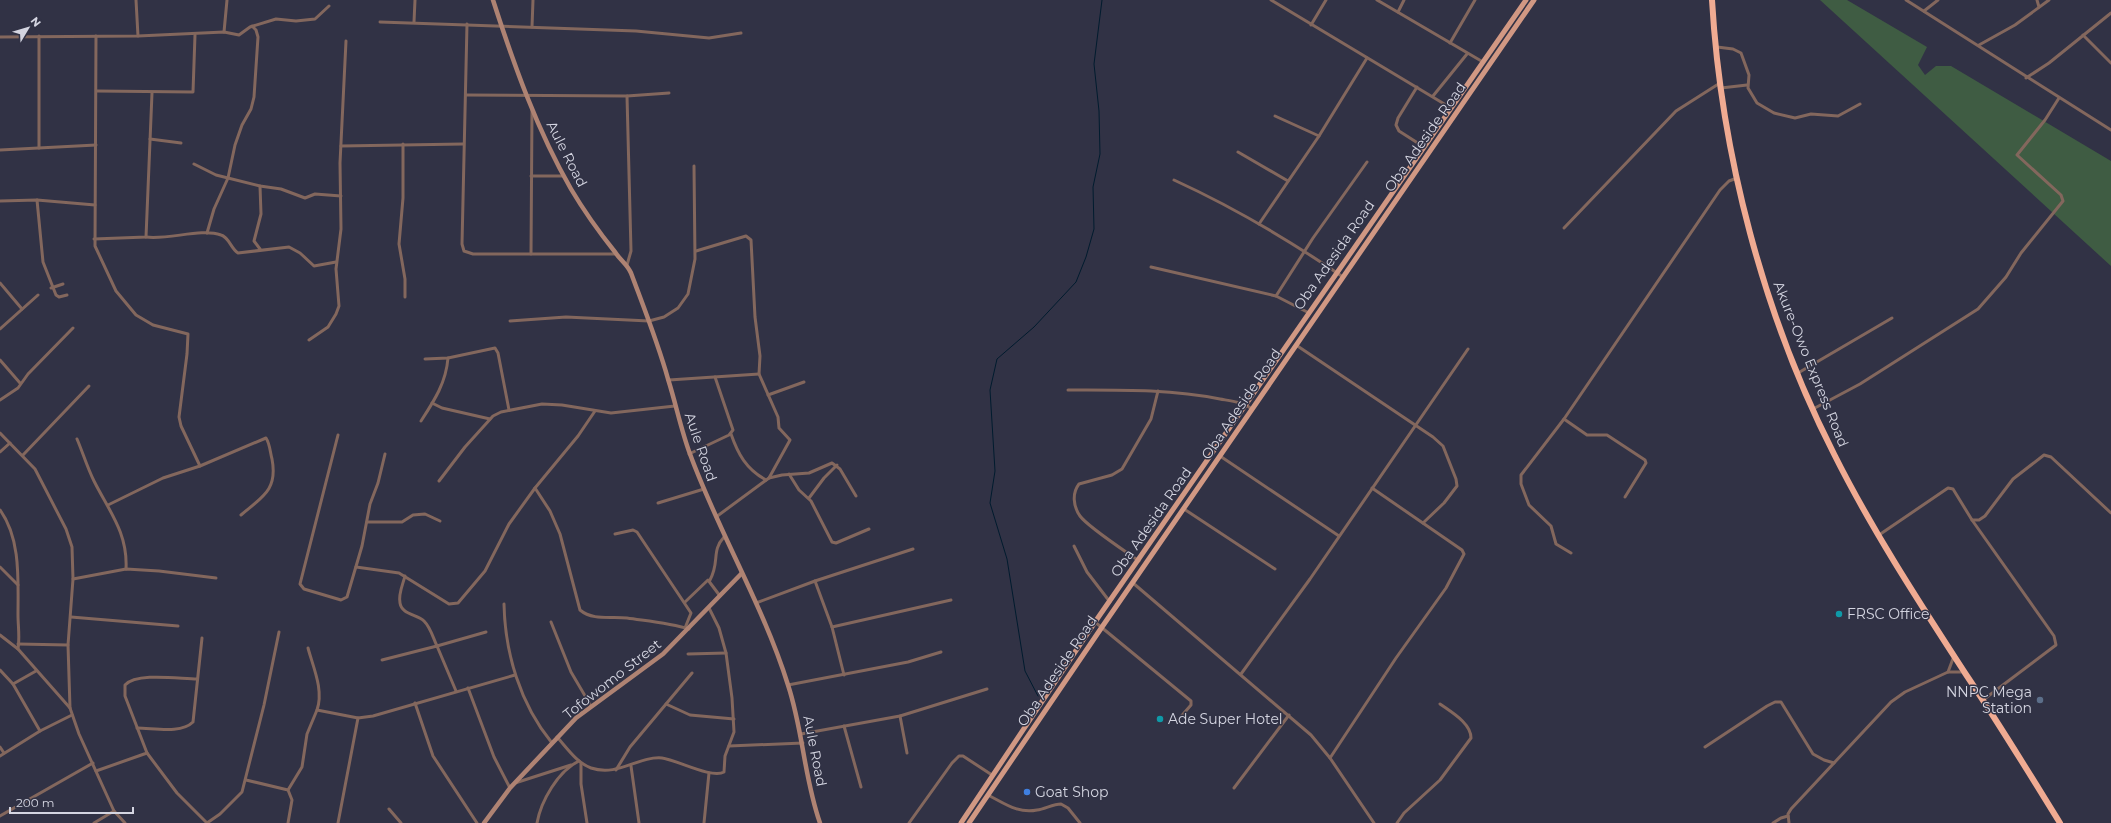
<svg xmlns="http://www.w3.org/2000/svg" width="2111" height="823" font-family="Montserrat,sans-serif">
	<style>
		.green { fill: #3f5c43 }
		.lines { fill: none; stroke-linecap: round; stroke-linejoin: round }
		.stream { stroke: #001b2e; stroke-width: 1 }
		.street { stroke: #83675d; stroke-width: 3 }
		.secondary { stroke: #af8373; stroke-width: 4.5 }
		.primary { stroke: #d19883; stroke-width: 5 }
		.highway { stroke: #f0ab92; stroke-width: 6 }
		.culture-dot { fill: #0f9aa8; stroke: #313245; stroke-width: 1.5 }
		.service-dot { fill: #5c6f8a; stroke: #313245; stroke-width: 1.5 }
		.shop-dot { fill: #3f7fe0; stroke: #313245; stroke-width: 1.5 }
		.labels { text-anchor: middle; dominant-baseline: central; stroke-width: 3; stroke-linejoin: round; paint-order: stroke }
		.street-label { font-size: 14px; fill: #d4d5e1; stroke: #313245 }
		.poi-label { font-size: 14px; fill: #d4d5e1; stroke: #313245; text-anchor: start }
	</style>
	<rect width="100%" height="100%" fill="#313245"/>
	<polygon class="green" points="1820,0 1847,0 1927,47 1918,65 1925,75 1936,66 1951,66 2111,161 2111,266"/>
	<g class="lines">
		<polyline class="stream" points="1038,696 1025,671 1007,559 990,503 995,471 990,390 997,359 1034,327 1076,282 1086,257 1094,229 1093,187 1100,154 1099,111 1094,64 1102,0"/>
		<g class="street">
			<polyline points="136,0 138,36"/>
			<polyline points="1271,0 1451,108"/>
			<polyline points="1377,0 1483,62"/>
			<polyline points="1906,0 2111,130"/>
			<polyline points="2037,0 2039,7"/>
			<polyline points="1924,11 1938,0"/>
			<polyline points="1398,12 1404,0"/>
			<polyline points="380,22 636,31 709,38 741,33"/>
			<polyline points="414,22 415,0"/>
			<polyline points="467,24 462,244 464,251 473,254 616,254"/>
			<polyline points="1311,25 1326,0"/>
			<polyline points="532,27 533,0"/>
			<polyline points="224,32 227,0"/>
			<polyline points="2083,35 2111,63"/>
			<polyline points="39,36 39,148"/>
			<polyline points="96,36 95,246 116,291 136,315 153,325 188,334 187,354 179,417 181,426 200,466"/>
			<polyline points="0,37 138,36 224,32 239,35 250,27 276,19 296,21 315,19 329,6"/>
			<polyline points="1450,43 1475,0"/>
			<polyline points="1979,45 2015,25 2049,0"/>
			<polyline points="1717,47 1733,49 1741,53 1749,75 1748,88 1757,103 1774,113 1795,118 1811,114 1838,116 1860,104"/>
			<polyline points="2026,78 2049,63 2111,13"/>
			<polyline points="1417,87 1398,118 1396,125 1399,131 1424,147"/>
			<polyline points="1721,88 1747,85"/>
			<polyline points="97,91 193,92 195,35"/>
			<polyline points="466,95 627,96 669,93"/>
			<polyline points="1433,96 1467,54"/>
			<polyline points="1275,116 1319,136"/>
			<polyline points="150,139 181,143"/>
			<polyline points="403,144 403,198 399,244 405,279 405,297"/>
			<polyline points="341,146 463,144"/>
			<polyline points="0,150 96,145"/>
			<polyline points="1238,152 1288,181"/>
			<polyline points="194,164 216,175 260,186 281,189 305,198 315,194 341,196"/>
			<polyline points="531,176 564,176"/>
			<path d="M 1174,180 C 1233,207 1289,240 1343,277"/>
			<polyline points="260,186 261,214 254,241 260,249"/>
			<polyline points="37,200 43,262 56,295 59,297 67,295"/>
			<polyline points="0,201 37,200 95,205"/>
			<polyline points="1259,224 1319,136 1367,58"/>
			<polyline points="1564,228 1676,111 1720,83"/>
			<polyline points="207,233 214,209 228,178 235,145 242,125 251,109 254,97 258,37 256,30 252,26"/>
			<path d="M 146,237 C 169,240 201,228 221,235 C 229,237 231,249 238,253 L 289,247 L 300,253 L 314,266 L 336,262"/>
			<polyline points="94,239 146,237 152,93"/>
			<polyline points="696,251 746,236 751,240 755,317 760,356 759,374 778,417 779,428 790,440 769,478"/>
			<polyline points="531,254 532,110"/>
			<polyline points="627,265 631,251 627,96"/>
			<polyline points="1151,267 1276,296 1309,313"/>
			<polyline points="0,283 22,309"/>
			<polyline points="51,288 63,284"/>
			<polyline points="1276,296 1313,238 1367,162"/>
			<polyline points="510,321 566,317 649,321 664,317 678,308 688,294 695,259 694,166"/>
			<polyline points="0,329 38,295"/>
			<polyline points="309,340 328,327 336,314 339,306 336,269 341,229 340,163 346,41"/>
			<polyline points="1296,345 1433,437 1443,446 1456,479 1457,486 1444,503 1423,523"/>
			<polyline points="425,359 448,358 495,348 498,353 509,410"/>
			<polyline points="0,360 20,383"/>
			<polyline points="1798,373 1892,318"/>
			<polyline points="669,380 759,374"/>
			<path d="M 1068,390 C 1120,390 1170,389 1220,399 C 1231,401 1243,402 1252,409"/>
			<polyline points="768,395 804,382"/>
			<polyline points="0,400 18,388 28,374 73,328"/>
			<polyline points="432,403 442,408 490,419"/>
			<polyline points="1813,409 1860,384 1978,309 2006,277 2021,253 2063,201 2061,195 2017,155 2045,120 2059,98"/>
			<polyline points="1564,419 1587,435 1607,435 1645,460 1646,463 1625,497"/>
			<path d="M 421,421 C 434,401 446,383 448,358"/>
			<polyline points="0,433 35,469 66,529 72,547 73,579 68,645 70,708 79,734 114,811 125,823"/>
			<path d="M 731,434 C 738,454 746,469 766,480"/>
			<polyline points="338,435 300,584 304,589 341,600 347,597 362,546 370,504 378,483 385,454"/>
			<path d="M 77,439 C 83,453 87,467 94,481 C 109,511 128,533 126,569"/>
			<polyline points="0,452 10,443"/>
			<polyline points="689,454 729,435 733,430 715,377"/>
			<polyline points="23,455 89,386"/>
			<polyline points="1220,456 1339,536"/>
			<polyline points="789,474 799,490 811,501 832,542 836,543 869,529"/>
			<polyline points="439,481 465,447 493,416 501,412 542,404 562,405 611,413 675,406"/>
			<path d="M 535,488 L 550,511 L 560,534 L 580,610 C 593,621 611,616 627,618 C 647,621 670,623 689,629"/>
			<polyline points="809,498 824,478 837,465"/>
			<polyline points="658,503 704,489"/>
			<path d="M 108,505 L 163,478 L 200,466 L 266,438 C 270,444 270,452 272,459 C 278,490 262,497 241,515"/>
			<polyline points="1184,509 1275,569"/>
			<path d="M 0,510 C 21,539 18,580 18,615 C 18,626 20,638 18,649"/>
			<polyline points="716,517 769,478 782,475 809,473 832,463 840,469 856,496"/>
			<polyline points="1972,520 1979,520 1985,516 2013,479 2044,455 2051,457 2111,513"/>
			<polyline points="367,522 402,522 413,515 425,514 440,521"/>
			<polyline points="615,534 633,530 637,532 691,613 685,628"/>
			<polyline points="1879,535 1948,488 1953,489 1972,520 2054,636 2056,645 1983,700"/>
			<polyline points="1074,546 1087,572 1110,602"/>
			<polyline points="1571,553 1556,544 1551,526 1529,505 1521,484 1521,475 1564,419 1720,190 1729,181 1737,178"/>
			<path d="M 1139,561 C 1125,551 1088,527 1080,516 C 1073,506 1072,493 1079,484 L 1112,475 L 1122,469 L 1151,419 L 1158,391"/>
			<polyline points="0,567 18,585"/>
			<polyline points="356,567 399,573 449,604 458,603 485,571 509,524 535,488 578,436 595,411"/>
			<path d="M 405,576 C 403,584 398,594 400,603 C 402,615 417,614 424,621 C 431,628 433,638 437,646 L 486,632"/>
			<polyline points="73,579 126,569 159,571 216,578"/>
			<path d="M 710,580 C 720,562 711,551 724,537"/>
			<polyline points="815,581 832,627 844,675"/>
			<polyline points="1133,583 1311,735 1330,758 1374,823"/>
			<polyline points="685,602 708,580 720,596"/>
			<polyline points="756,603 815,581 913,549"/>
			<path d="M 504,604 C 505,653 520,704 552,743"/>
			<polyline points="71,617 178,626"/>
			<polyline points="551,622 571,672 591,706"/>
			<polyline points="1095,622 1191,701 1191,705 1178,720"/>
			<polyline points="832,627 951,600"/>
			<polyline points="0,635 18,649 70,708"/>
			<polyline points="18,644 68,645"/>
			<path d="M 308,648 C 313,667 324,690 317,710"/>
			<polyline points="688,654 726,653"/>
			<polyline points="382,660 437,646 456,691"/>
			<polyline points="0,670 13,684 40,731"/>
			<polyline points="1948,672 1954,656"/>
			<polyline points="1241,674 1310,579 1468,349"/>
			<polyline points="13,684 36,671"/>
			<polyline points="788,685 908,662 941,652"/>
			<polyline points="468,688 494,757 510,788"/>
			<polyline points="415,703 433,756 477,823"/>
			<polyline points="666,704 690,715 734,719"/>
			<polyline points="900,716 907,753"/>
			<polyline points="844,726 861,787"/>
			<path d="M 137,728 C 154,728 181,734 193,722 L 202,638"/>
			<polyline points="801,734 900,716 987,689"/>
			<path d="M 557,737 C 567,748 577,763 591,768 C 618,777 638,756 662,758 C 677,760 712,779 724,772 L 725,756 L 734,732 L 732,698 L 726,653 L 719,628 L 709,608"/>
			<polyline points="729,746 803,743"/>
			<polyline points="0,747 4,753"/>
			<polyline points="1705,747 1767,706 1775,702 1781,702 1813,754 1824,760 1834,763"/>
			<polyline points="147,753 177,793 207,823"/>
			<polyline points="0,756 40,731 72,715"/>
			<polyline points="1330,758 1396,658 1446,588 1464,554 1462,550 1372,488"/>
			<polyline points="581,763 581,784 587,823"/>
			<polyline points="631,766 639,823"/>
			<polyline points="616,770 630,747 692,673"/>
			<path d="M 96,771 L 147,753 L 125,696 L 125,685 C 137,672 180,679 197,679"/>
			<polyline points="246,780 288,790 292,800 288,823"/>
			<polyline points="515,783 571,765"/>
			<polyline points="1234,788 1289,715"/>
			<polyline points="288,790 302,767 307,734 317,710 358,718 373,716 515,675"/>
			<path d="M 988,795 C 1004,803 1018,814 1037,810 C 1045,809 1053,804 1061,804 L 1068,808 L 1080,823"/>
			<polyline points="389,809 401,823"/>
			<polyline points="0,816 93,763"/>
			<polyline points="94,823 114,811"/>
			<polyline points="207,823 220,814 242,792 264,705 279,632"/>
			<polyline points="338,823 358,718"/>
			<path d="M 537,823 C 541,801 558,771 579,761"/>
			<polyline points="704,823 709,773"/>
			<polyline points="909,823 952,763 959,756 963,756 992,775"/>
			<path d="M 1397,823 L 1404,813 L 1440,780 L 1471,738 C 1471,723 1451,712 1440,704"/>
			<polyline points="1773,823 1781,818 1788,816"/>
			<polyline points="1789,823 1788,814 1791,809 1891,702 1905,692 1948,672 1964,672"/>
		</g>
		<g class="secondary">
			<path d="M 493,0 C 514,65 537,130 571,189 C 584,211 599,232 615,252 C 620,260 627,264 631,273 C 644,308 658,343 668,379 C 676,404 681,430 690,454 C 719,533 763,605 788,685 C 803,730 804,778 820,823"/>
			<polyline points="484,823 510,788 576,718 663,654 741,574"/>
		</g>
		<g class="primary">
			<polyline points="961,823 1095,622 1526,0"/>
			<polyline points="969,823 1102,627 1534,0"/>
		</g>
		<path class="highway" d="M 1712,0 C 1721,154 1764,317 1834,454 C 1872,530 1919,602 1965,673 C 1998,722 2029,773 2060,823"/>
	</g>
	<g class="culture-dot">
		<circle cx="1839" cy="614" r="4"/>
		<circle cx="1160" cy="719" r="4"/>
	</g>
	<circle class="service-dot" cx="2040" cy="700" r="4"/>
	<circle class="shop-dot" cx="1027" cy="792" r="4"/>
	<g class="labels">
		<g class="street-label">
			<text transform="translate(1425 137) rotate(-55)">Oba Adeside Road</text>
			<text transform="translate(567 154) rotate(63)">Aule Road</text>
			<text transform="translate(1334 255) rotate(-55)">Oba Adesida Road</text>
			<text transform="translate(1811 364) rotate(68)">Akure-Owo Express Road</text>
			<text transform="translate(1241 404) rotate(-56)">Oba Adeside Road</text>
			<text transform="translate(701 447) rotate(71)">Aule Road</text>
			<text transform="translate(1151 522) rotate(-55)">Oba Adesida Road</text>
			<text transform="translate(1057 671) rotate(-56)">Oba Adeside Road</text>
			<text transform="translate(612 679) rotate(-38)">Tofowomo Street</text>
			<text transform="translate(815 751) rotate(79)">Aule Road</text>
		</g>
		<g class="poi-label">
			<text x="1847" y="614">FRSC Office</text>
			<text x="2032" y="692" text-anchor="end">NNPC Mega<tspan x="2032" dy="16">Station</tspan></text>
			<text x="1168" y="719">Ade Super Hotel</text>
			<text x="1035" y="792">Goat Shop</text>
		</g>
	</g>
	<g transform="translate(28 28) rotate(52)" stroke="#313245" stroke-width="3" paint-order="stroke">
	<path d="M0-3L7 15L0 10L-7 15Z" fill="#d4d5e1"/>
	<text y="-6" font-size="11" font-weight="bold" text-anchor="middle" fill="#d4d5e1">N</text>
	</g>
	<path d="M10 807v6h123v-6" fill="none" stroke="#d4d5e1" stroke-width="2"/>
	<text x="16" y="807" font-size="12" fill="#d4d5e1" stroke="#313245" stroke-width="3" paint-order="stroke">200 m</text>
</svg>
